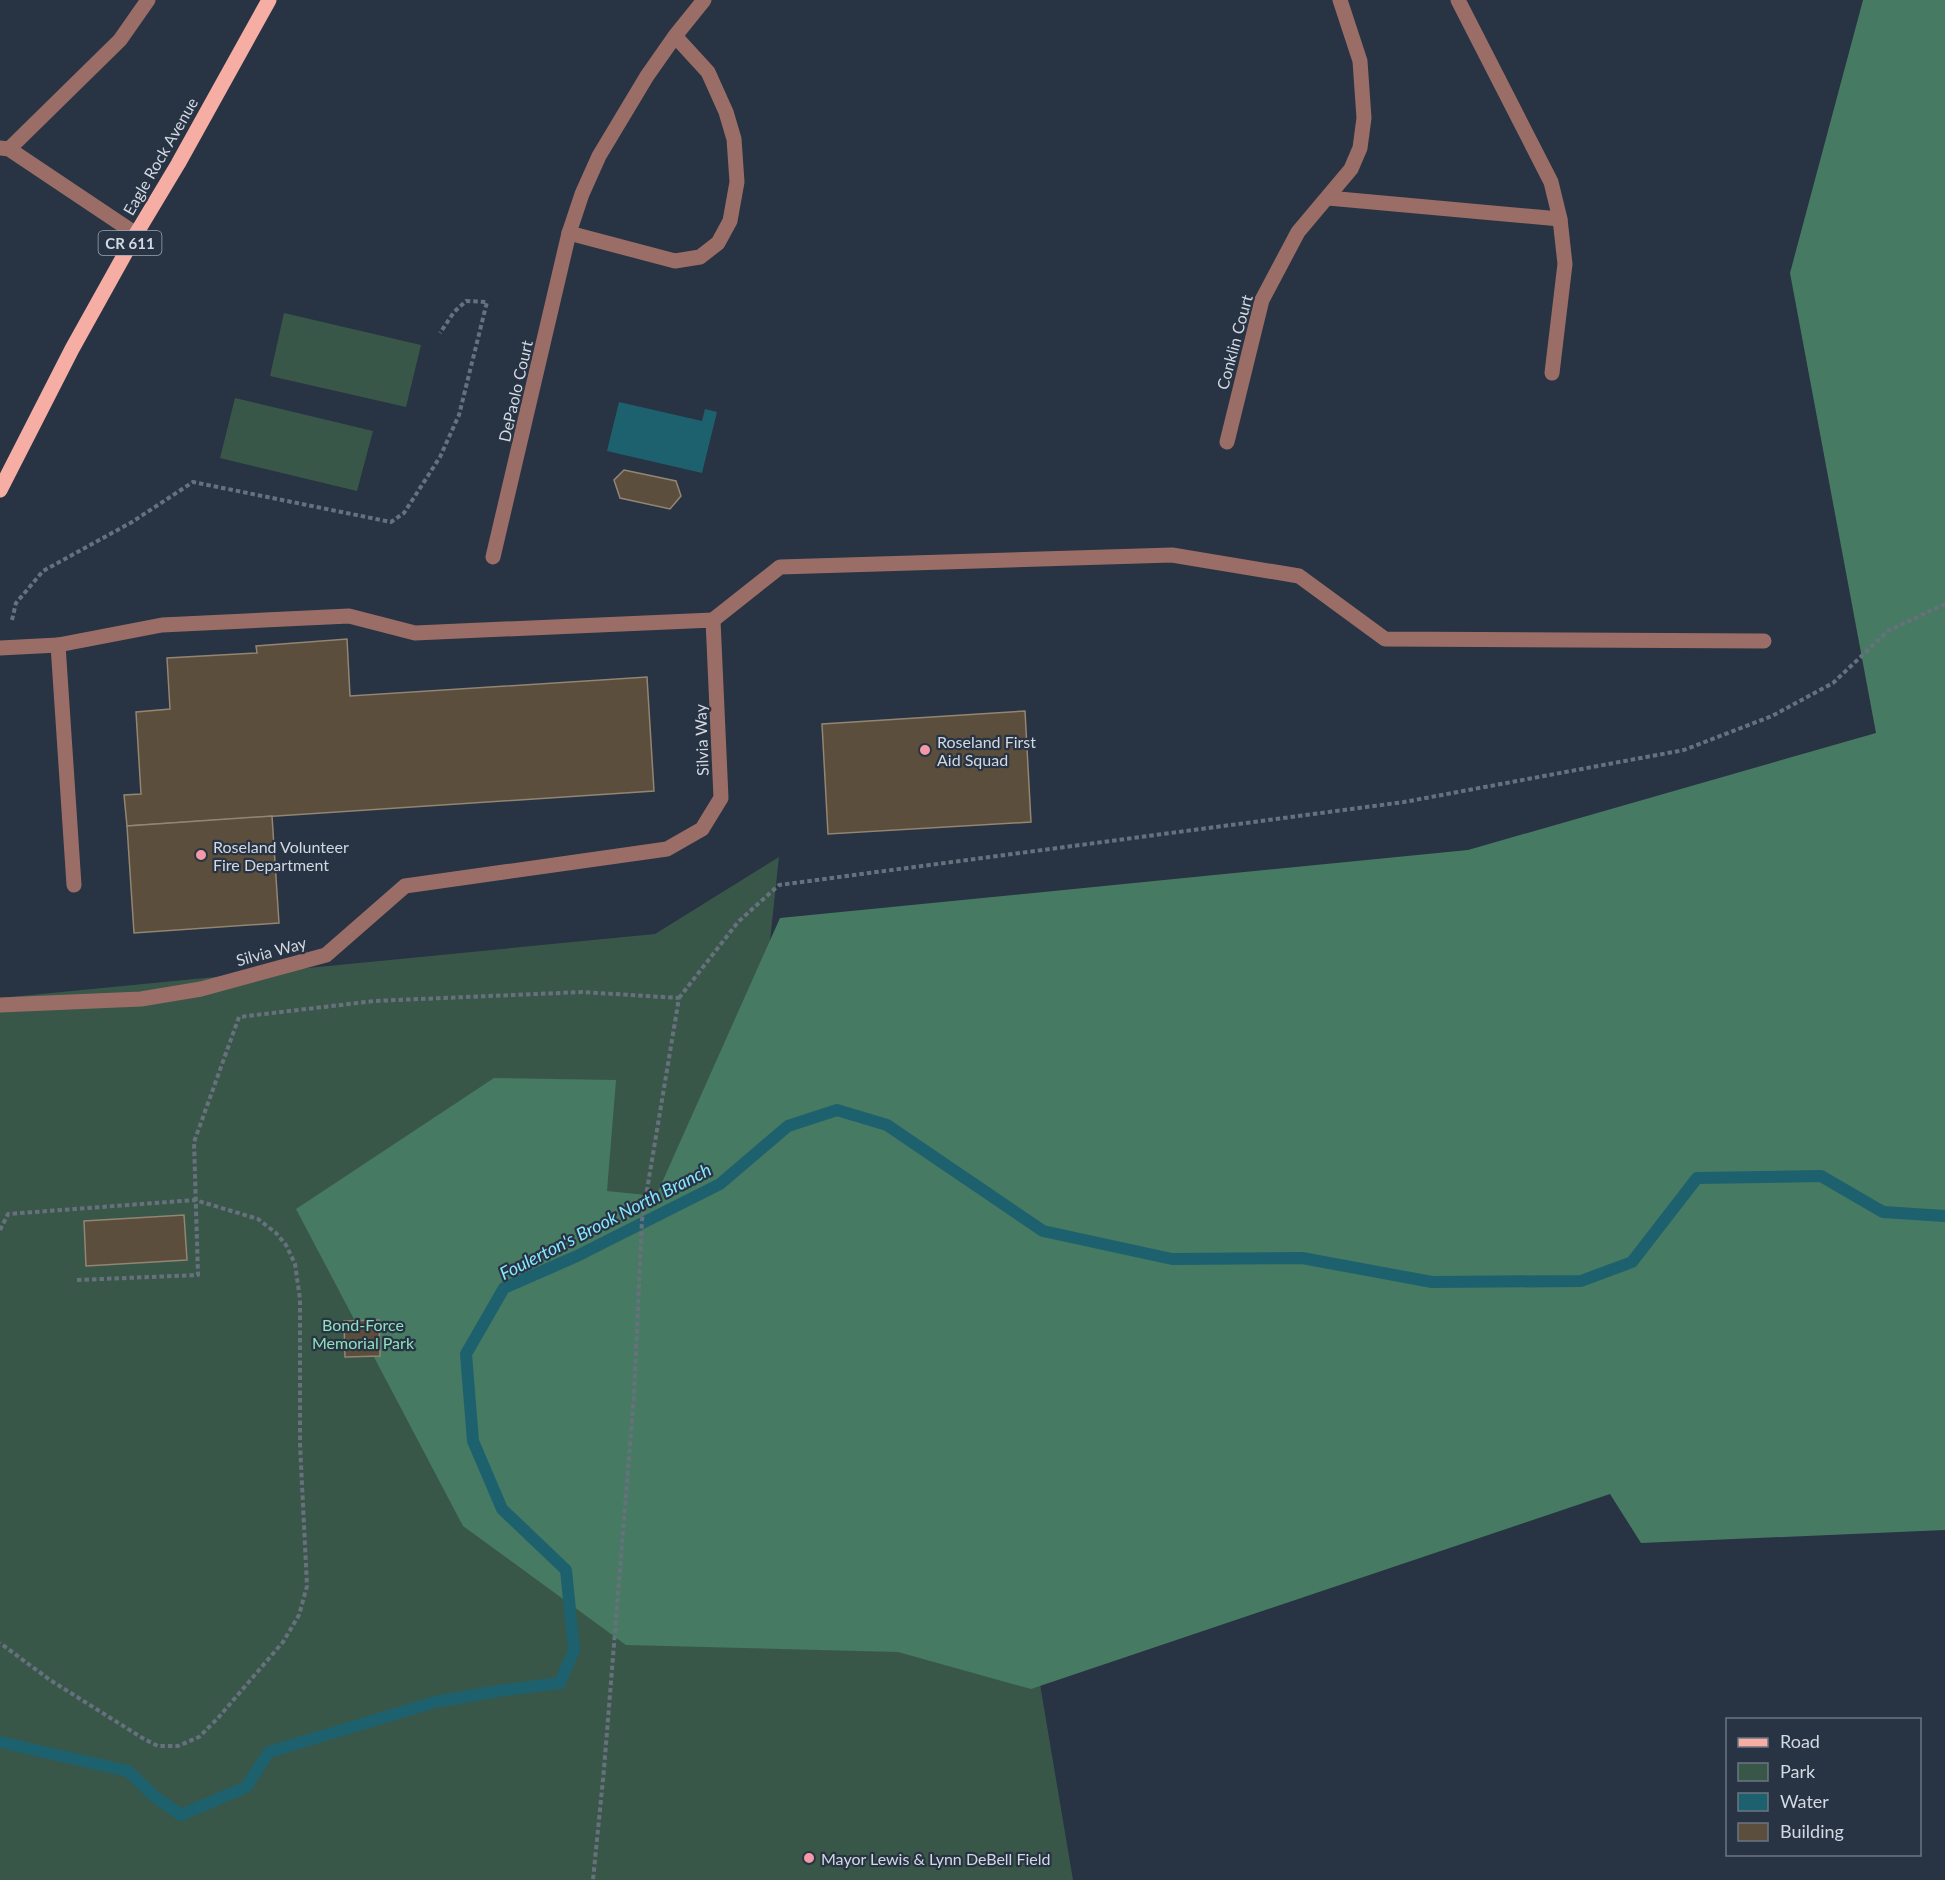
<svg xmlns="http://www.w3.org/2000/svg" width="1945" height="1880" font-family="Lato,sans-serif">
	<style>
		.green { fill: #395749 }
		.forest { fill: #467a62 }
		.water { fill: #1e616e }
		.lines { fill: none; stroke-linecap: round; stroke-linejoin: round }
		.stream { stroke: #1e616e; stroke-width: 12 }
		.building { fill: #5b4e3c; stroke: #938572; stroke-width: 1.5 }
		.path { stroke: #67717e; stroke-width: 4; stroke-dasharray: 4.5 3; stroke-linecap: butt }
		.minor { stroke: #9a6e67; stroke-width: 15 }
		.major { stroke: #f6ada3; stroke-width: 15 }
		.poi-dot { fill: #f49aa6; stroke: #283343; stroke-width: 2 }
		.labels { text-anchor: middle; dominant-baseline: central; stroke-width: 4.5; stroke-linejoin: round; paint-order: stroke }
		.shield { fill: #283343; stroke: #9fa7b3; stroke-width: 1.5 }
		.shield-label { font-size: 15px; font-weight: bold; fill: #d2d9e3 }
		.street-label { font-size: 16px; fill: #d2d9e3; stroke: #283343 }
		.poi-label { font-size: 16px; fill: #d2d9e3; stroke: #283343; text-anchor: start }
		.park-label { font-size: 16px; fill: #8ee1ba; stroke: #283343 }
		.water-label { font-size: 18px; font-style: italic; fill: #85e9ff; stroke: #283343 }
	</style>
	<rect width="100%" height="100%" fill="#283343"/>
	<g class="green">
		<polygon points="284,313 421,345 406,407 270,376"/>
		<polygon points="235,398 373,431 357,491 220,458"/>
		<polygon points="779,857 702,1569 1023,1583 1073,1880 0,1880 0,998 655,934"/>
	</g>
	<polygon class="forest" points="1863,0 1945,0 1945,1530 1641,1543 1610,1494 1031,1689 898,1652 626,1645 463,1526 296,1209 494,1078 616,1080 607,1191 656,1196 780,918 1468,850 1876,733 1790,273"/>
	<polygon class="water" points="619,402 702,421 705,409 717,412 702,473 607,451"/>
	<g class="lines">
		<polyline class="stream" points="0,1742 128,1771 154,1796 181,1815 246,1787 269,1752 435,1702 498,1691 560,1683 574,1650 566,1570 502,1509 473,1441 466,1354 504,1288 577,1256 720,1184 788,1126 837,1110 887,1125 1043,1231 1172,1259 1302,1258 1432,1282 1581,1281 1632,1262 1697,1178 1821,1176 1883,1212 1945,1216"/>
	</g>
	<g class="building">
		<polygon points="624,470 676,481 681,496 670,509 620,498 614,480"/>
		<polygon points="347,639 350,696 647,677 654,791 127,826 124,795 141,794 136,712 170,709 167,658 257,653 256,646"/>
		<polygon points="1025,711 1031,822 828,834 822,724"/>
		<polygon points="272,816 279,923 134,933 127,826"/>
		<polygon points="184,1215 187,1260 86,1266 84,1221"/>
		<polygon points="379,1320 380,1356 345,1357 344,1321"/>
	</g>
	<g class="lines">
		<g class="path">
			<polyline points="12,620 16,603 43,571 132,522 193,482 391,522 404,513 440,457 459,415 487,302 466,301 454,312 440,333"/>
			<polyline points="679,998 738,922 779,885 1404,802 1684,750 1772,716 1833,683 1888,631 1945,604"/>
			<polyline points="0,1230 8,1214 195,1200 258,1219 276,1233 286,1245 295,1264 300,1299 300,1444 307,1586 299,1615 283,1642 218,1718 199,1737 178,1746 158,1746 144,1739 50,1680 0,1643"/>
			<polyline points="77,1280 198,1275 194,1142 239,1017 374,1001 582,992 679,998 642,1220 634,1395 604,1769 593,1880"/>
		</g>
		<g class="minor">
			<polyline points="1458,0 1551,182 1560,219 1565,264 1552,373"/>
			<polyline points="675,36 708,72 726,112 734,139 737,182 730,221 718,243 700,257 675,261 569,233 582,194 599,156 647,76 675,36 704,0"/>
			<polyline points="0,148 9,149 136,234"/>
			<polyline points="9,149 120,40 148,0"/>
			<polyline points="1328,198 1560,219"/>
			<polyline points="1227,442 1262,300 1298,232 1351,169 1360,148 1364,118 1360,61 1340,0"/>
			<polyline points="493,557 569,233"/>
			<polyline points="713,620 780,567 1172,555 1299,576 1385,639 1764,641"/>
			<polyline points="58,645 74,885"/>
			<polyline points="0,648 58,645 162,625 349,616 415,633 713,620 721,798 702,829 667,849 405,886 326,955 201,989 141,999 0,1005"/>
		</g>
		<polyline class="major" points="0,490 72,349 136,234 178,164 269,0"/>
	</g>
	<g class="poi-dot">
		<circle cx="925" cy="750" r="6"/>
		<circle cx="201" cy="855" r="6"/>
		<circle cx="809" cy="1858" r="6"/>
	</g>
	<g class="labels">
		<rect class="shield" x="98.5" y="231" width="63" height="24" rx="4.5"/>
		<g class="shield-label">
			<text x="130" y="243">CR 611</text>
		</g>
		<g class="street-label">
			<text transform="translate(160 156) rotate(-60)">Eagle Rock Avenue</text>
			<text transform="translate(1234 342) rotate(-75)">Conklin Court</text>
			<text transform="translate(515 391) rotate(-77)">DePaolo Court</text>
			<text transform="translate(701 740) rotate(-92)">Silvia Way</text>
			<text transform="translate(271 951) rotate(-15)">Silvia Way</text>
		</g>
		<g class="poi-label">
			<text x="937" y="741">Roseland First<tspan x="937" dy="18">Aid Squad</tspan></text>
			<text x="213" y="846">Roseland Volunteer<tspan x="213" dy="18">Fire Department</tspan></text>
			<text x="821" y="1858">Mayor Lewis &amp; Lynn DeBell Field</text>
		</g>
		<g class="park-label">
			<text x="363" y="1324">Bond-Force<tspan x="363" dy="18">Memorial Park</tspan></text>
		</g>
		<g class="water-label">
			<text transform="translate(605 1221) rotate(-27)">Foulerton's Brook North Branch</text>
		</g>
	</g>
	<rect x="1726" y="1718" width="195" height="138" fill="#283343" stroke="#6c7583" stroke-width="1.5"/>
	<rect x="1738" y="1738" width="30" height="9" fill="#f6ada3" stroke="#6c7583" stroke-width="1.5"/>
	<text x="1780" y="1748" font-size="18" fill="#d2d9e3">Road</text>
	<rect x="1738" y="1763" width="30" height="18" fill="#395749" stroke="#6c7583" stroke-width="1.5"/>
	<text x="1780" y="1778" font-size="18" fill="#d2d9e3">Park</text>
	<rect x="1738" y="1793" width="30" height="18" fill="#1e616e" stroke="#6c7583" stroke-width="1.5"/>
	<text x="1780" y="1808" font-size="18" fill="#d2d9e3">Water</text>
	<rect x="1738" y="1823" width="30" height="18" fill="#5b4e3c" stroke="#6c7583" stroke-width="1.5"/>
	<text x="1780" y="1838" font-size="18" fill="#d2d9e3">Building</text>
</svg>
